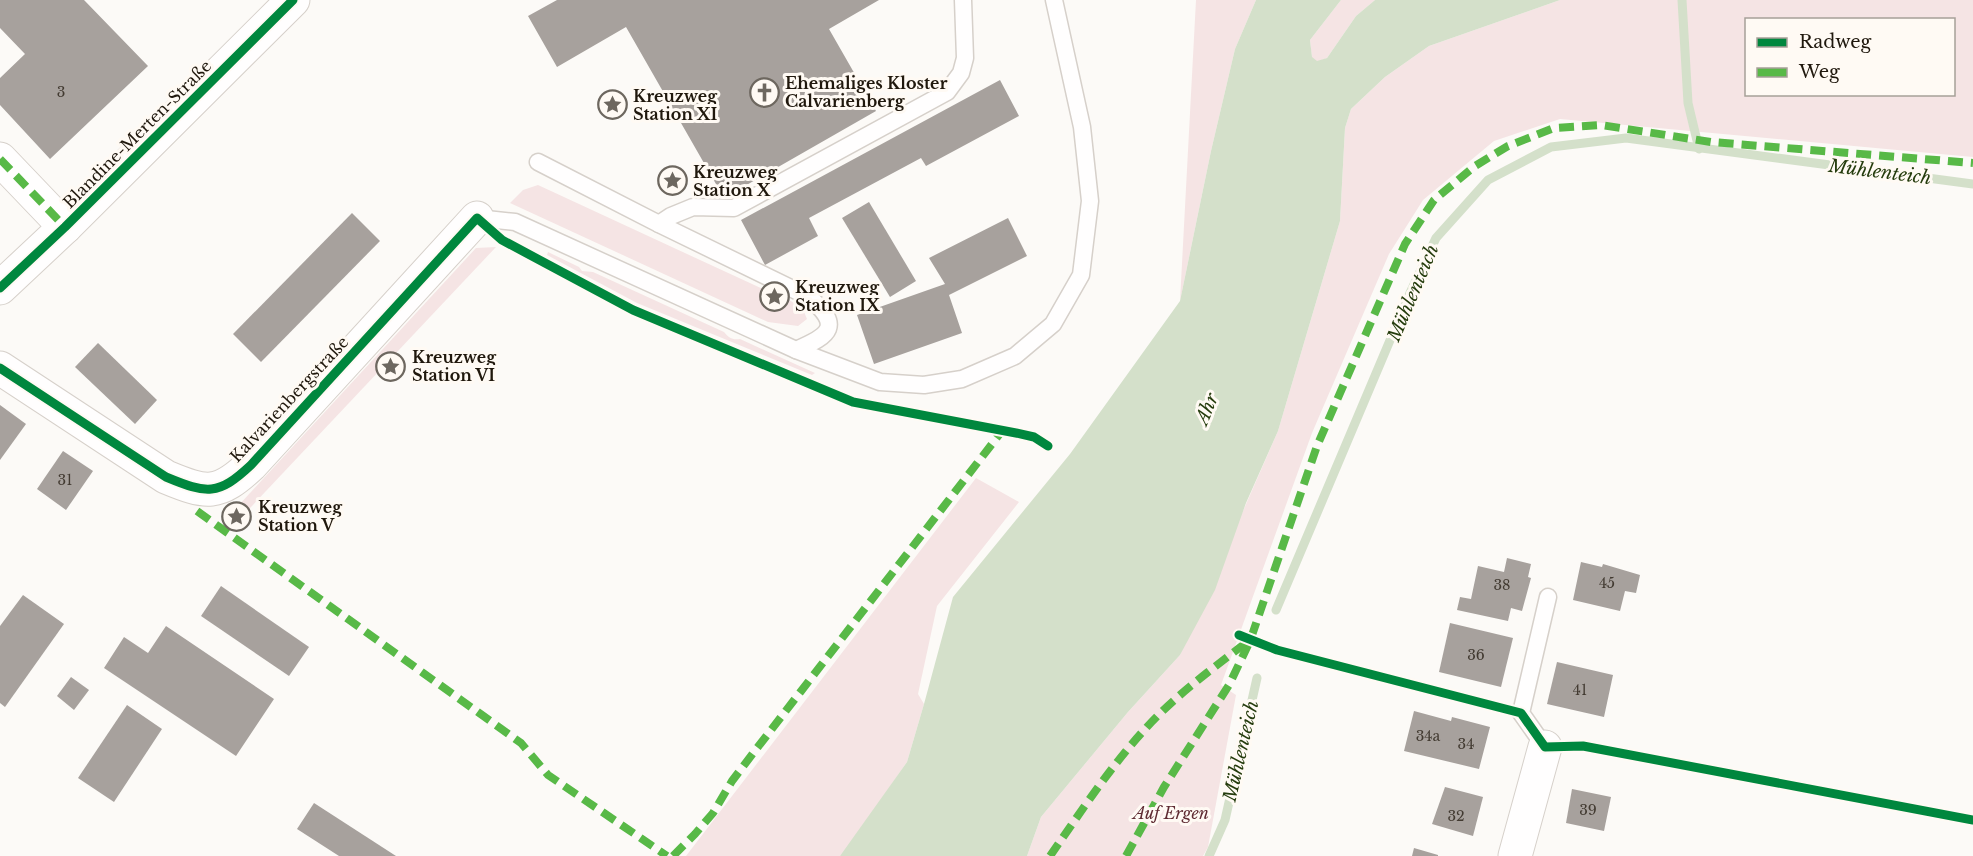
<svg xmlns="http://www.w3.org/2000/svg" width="1973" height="856" font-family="'Libre Baskerville',serif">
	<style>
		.green { fill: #f5e4e4; fill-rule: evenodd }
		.water { fill: #d4e0ca }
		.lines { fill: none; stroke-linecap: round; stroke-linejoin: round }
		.stream { stroke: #d4e0ca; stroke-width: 9 }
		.building { fill: #a7a19d }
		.lane-casing { stroke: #d6d0ca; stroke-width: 19 }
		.street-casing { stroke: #d6d0ca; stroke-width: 35 }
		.lane { stroke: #fffefe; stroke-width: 16 }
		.street { stroke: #fffefe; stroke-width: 33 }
		.quiet { stroke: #58b947; stroke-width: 8; stroke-dasharray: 15 8; stroke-linecap: butt }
		.cycleway-casing { stroke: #fffaf4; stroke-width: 13 }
		.cycleway { stroke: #00873e; stroke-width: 9 }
		.labels { text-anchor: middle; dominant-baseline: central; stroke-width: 6; stroke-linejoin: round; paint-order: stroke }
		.number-label { font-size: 14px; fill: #423a31 }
		.poi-label { font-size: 16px; font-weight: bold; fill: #20180d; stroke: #fffaf4; text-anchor: start }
		.street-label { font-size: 16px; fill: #20180d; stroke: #fffaf4 }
		.park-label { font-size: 16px; font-style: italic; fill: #5f2b32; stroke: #fffaf4 }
		.water-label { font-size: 18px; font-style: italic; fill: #253c0d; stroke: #fffaf4 }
	</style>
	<rect width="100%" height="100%" fill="#fcfaf7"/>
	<g class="green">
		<polygon points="1196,0 1256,0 1235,49 1211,151 1180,301"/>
		<polygon points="1341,0 1375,0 1356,16 1327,58 1317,62 1312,58 1310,40"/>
		<path d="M 1560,0 L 1973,0 L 1973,157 L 1560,119 L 1494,141 L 1423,200 L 1389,254 L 1312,433 L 1221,685 L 1236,695 L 1208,847 L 1203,856 L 1027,856 L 1041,817 L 1128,712 L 1180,655 L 1278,431 L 1340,221 L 1345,128 L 1351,109 L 1385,77 L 1429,46 ZM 1746,20 L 1954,20 L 1954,94 L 1746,94 Z"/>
		<path d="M 538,185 L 767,291 C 772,300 775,297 783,298 C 789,299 797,305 802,307 L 807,319 L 798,326 L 768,322 L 510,203 L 523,190 Z"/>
		<polygon points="496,247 235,524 226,519 476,248"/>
		<path d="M 548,252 L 579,267 L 582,271 L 593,272 L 724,332 C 729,338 732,340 740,339 L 815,373 L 812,375 L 637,303 L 547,255 Z"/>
		<polygon points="976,478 1019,502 937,606 918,694 924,704 907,762 847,849 840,856 686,856"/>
	</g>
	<polygon class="water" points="1256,0 1341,0 1310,40 1312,57 1317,61 1327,58 1356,16 1375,0 1560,0 1429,46 1385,77 1351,109 1345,128 1340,221 1278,431 1246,503 1215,590 1180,655 1128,712 1041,817 1027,856 840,856 907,762 924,704 953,597 1070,454 1180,301 1211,151 1235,49"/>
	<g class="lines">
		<g class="stream">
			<polyline points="1682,0 1688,103 1699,149"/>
			<polyline points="1276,610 1410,293 1436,238 1488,180 1551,147 1626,138 1973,184"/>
			<polyline points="1209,856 1225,820 1257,678"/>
		</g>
	</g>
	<g class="building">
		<polygon points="0,0 84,0 148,66 50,159 0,105 0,78 25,54 0,28"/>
		<polygon points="557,0 879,0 829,29 876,111 724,198 626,27 557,67 528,16"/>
		<polygon points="1000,80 1019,116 926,166 921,158 809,218 818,236 765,265 741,220"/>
		<polygon points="869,202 916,281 890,297 842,218"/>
		<polygon points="352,213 380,241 261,362 233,334"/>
		<polygon points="1008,218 1027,256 949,295 962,333 874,364 857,315 945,284 929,258"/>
		<polygon points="98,343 157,400 135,424 75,367"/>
		<polygon points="0,405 26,424 0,460"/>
		<polygon points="63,451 93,471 66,510 37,489"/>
		<polygon points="1507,558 1531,564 1528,577 1531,578 1522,611 1511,608 1508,621 1457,610 1460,597 1471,599 1478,566 1504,572"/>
		<polygon points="1581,562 1602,567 1603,564 1640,575 1636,593 1625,591 1620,611 1573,600"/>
		<polygon points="221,586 309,647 289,676 201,616"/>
		<polygon points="23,595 64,624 5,707 0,703 0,626"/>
		<polygon points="1450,623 1513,638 1501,687 1439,672"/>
		<polygon points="166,626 274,699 236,756 104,668 124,637 148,653"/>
		<polygon points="1557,662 1613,675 1604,717 1547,704"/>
		<polygon points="71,677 89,690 74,710 57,696"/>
		<polygon points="127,705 162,729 114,802 78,778"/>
		<polygon points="1414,711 1451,721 1452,717 1490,727 1479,769 1404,751"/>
		<polygon points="1445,787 1483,797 1473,836 1432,824"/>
		<polygon points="1572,789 1611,797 1604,831 1566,823"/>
		<polygon points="314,803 396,856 339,856 297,829"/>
		<polygon points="1414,848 1438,855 1438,856 1412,856"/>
	</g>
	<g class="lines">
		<defs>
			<g id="lane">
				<path d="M 477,218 L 515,222 L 796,350 C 831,335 842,326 809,297 L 659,224 L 538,162"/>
				<polyline points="659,224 671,216 693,207 734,208 947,92 961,73 965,58 963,0"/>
				<polyline points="796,350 880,382 924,385 962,379 1015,356 1053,324 1081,275 1090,201 1082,127 1054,0"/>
				<polyline points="1545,747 1521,713 1548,597"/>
			</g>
			<g id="street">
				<polyline points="0,159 65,227"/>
				<polyline points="0,288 65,227 293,0"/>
				<path d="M 0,368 L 166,477 C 207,494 218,496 251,465 L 477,218"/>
				<polyline points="1515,856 1545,747"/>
			</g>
		</defs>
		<use href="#lane" class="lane-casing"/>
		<use href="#street" class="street-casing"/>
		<use href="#lane" class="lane"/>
		<use href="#street" class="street"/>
		<g class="quiet">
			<polyline points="0,159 65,227"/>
			<polyline points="197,511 521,743 548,775 667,856"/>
			<polyline points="673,856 695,834 713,813 732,781 754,752 1002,431"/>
			<path d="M 1050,856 C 1080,813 1110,767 1146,728 C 1176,695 1212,669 1247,642"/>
			<polyline points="1126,856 1164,787 1229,685 1250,641 1317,446 1405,244 1434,200 1475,166 1508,146 1554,128 1601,125 1711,142 1973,163"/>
		</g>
		<defs>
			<g id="cycleway">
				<polyline points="0,288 65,227 293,0"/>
				<path d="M 0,368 L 166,477 C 207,494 218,496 251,465 L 477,218 L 502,240 L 633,310 L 853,402 L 1016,433 L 1034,437 L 1048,446"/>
				<polyline points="1239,635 1277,650 1521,713 1545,747 1583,746 1973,820"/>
			</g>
		</defs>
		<use href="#cycleway" class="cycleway-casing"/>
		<use href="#cycleway" class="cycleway"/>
	</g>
	<defs>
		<symbol id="church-ring" viewBox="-11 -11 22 22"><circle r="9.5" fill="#fffaf4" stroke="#6d675f" stroke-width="1.5"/><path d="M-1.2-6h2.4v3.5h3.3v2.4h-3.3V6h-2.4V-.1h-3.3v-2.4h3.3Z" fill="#6d675f"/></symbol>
		<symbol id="sight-ring" viewBox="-11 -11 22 22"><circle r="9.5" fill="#fffaf4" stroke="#6d675f" stroke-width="1.5"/><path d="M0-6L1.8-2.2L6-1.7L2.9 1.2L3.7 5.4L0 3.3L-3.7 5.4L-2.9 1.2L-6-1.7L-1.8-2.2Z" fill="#6d675f"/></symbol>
	</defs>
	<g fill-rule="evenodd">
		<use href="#church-ring" x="748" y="76" width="33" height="33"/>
		<use href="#sight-ring" x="596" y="88" width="33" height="33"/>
		<use href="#sight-ring" x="656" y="164" width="33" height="33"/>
		<use href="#sight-ring" x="758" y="280" width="33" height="33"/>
		<use href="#sight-ring" x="374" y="350" width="33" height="33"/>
		<use href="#sight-ring" x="220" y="500" width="33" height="33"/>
	</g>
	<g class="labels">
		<g class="number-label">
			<text x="61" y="92">3</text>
			<text x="65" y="480">31</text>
			<text x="1607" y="583">45</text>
			<text x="1502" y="585">38</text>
			<text x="1476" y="655">36</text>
			<text x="1580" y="690">41</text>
			<text x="1428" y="736">34a</text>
			<text x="1466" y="744">34</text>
			<text x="1588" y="810">39</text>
			<text x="1456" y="816">32</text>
		</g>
		<g class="poi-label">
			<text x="785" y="83">Ehemaliges Kloster<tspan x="785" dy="18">Calvarienberg</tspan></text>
			<text x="633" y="96">Kreuzweg<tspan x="633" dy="18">Station XI</tspan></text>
			<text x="693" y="172">Kreuzweg<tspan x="693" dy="18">Station X</tspan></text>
			<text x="795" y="287">Kreuzweg<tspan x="795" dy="18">Station IX</tspan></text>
			<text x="412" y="357">Kreuzweg<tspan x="412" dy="18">Station VI</tspan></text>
			<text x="258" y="507">Kreuzweg<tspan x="258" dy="18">Station V</tspan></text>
		</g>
		<g class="street-label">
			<text transform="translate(137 134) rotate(-45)">Blandine-Merten-Straße</text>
			<text transform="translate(289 399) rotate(-47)">Kalvarienbergstraße</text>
		</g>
		<g class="park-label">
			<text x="1171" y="813">Auf Ergen</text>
		</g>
		<g class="water-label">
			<text transform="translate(1880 172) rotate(7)">Mühlenteich</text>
			<text transform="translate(1413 293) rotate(-67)">Mühlenteich</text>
			<text transform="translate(1207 409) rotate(-68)">Ahr</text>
			<text transform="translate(1241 751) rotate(-77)">Mühlenteich</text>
		</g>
	</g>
	<rect x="1745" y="18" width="210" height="78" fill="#fffaf4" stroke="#a6a098" stroke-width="1.5"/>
	<rect x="1757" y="38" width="30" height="9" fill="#00873e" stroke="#a6a098" stroke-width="1.5"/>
	<text x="1799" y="48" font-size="18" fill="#20180d">Radweg</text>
	<rect x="1757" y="68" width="30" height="9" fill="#58b947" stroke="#a6a098" stroke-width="1.5"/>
	<text x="1799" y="78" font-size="18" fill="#20180d">Weg</text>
</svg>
